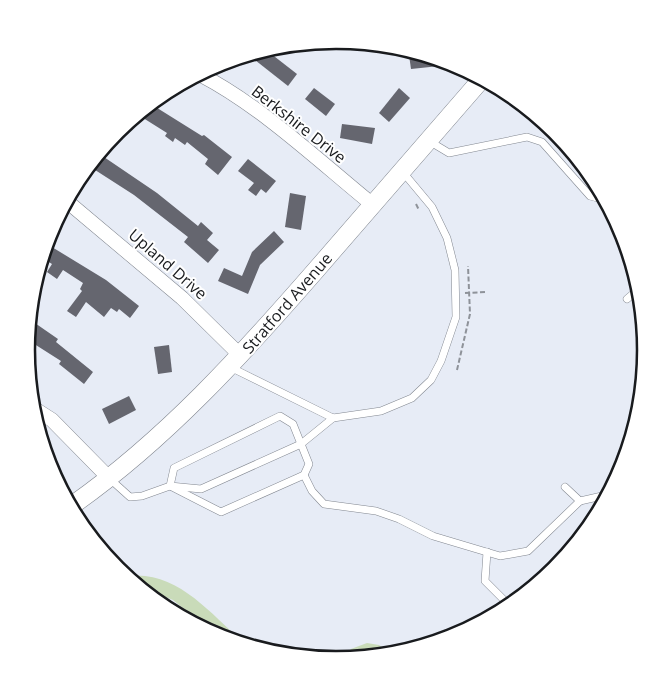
<svg xmlns="http://www.w3.org/2000/svg" width="672" height="700" font-family="'Open Sans',sans-serif">
	<style>
		.green { fill: #c9dbb9 }
		.building { fill: #65666f }
		.lines { fill: none; stroke-linecap: round; stroke-linejoin: round }
		.service-casing { stroke: #828790; stroke-width: 8 }
		.minor-casing { stroke: #828790; stroke-width: 15 }
		.tertiary-casing { stroke: #828790; stroke-width: 19 }
		.path { stroke: #8e9299; stroke-width: 2; stroke-dasharray: 5 2.5; stroke-linecap: butt }
		.service { stroke: #fff; stroke-width: 7 }
		.minor { stroke: #fff; stroke-width: 14 }
		.tertiary { stroke: #fff; stroke-width: 18 }
		.labels { text-anchor: middle; dominant-baseline: central; stroke-width: 4; stroke-linejoin: round; paint-order: stroke }
		.street-label { font-size: 16px; fill: #191b1e; stroke: #fff }
		.rim { fill: none; stroke: #191b1e; stroke-width: 2.5 }
	</style>
	<rect width="100%" height="100%" fill="#e7ecf6"/>
	<g class="green">
		<path d="M 128,576 C 176,570 209,612 242,641 L 217,636 L 173,600 L 150,591 Z"/>
		<polygon points="367,643 379,645 386,650 337,660 351,649"/>
	</g>
	<g class="building">
		<polygon points="270,53 297,74 288,86 251,57"/>
		<polygon points="409,55 449,63 449,65 411,69"/>
		<polygon points="314,88 335,104 326,116 305,99"/>
		<polygon points="399,88 410,98 389,122 379,113"/>
		<polygon points="154,106 202,136 204,135 232,157 218,175 205,164 208,159 187,142 185,145 175,138 173,142 165,136 167,133 140,116"/>
		<polygon points="342,124 375,128 372,144 340,138"/>
		<polygon points="101,155 157,193 198,226 201,222 213,233 207,240 219,250 208,263 184,242 188,237 134,195 92,168"/>
		<polygon points="248,159 276,181 266,193 261,189 256,196 248,190 254,183 238,171"/>
		<polygon points="290,193 306,196 301,230 285,227"/>
		<polygon points="274,231 284,242 260,265 248,294 218,281 224,268 242,276 252,252"/>
		<polygon points="47,244 106,280 139,306 130,318 119,309 117,312 111,308 104,317 86,302 76,317 67,311 82,291 80,289 83,283 63,270 57,279 47,272 52,264 44,259"/>
		<polygon points="32,321 58,339 56,342 93,372 84,384 59,364 61,361 28,340"/>
		<polygon points="169,345 172,372 158,374 154,347"/>
		<polygon points="129,396 136,410 109,424 102,409"/>
	</g>
	<g class="lines">
		<defs>
			<g id="service">
				<polyline points="429,141 449,153 527,137 542,142 590,196 601,199"/>
				<polyline points="627,299 634,293"/>
				<polyline points="230,367 333,418 381,411 412,398 431,380 441,361 456,317 455,270 447,238 432,207 402,171"/>
				<polygon points="280,416 293,424 309,464 304,475 221,512 170,486 174,468"/>
				<polyline points="304,475 312,491 324,504 376,511 399,519 433,536 500,556 528,551 580,501"/>
				<polyline points="110,479 130,497 142,496 170,486 201,489 301,444 333,418"/>
				<polyline points="565,487 580,501 602,496 607,491"/>
				<polyline points="487,552 485,581 506,602"/>
			</g>
			<g id="minor">
				<path d="M 201,75 C 261,106 320,162 373,205"/>
				<polyline points="69,203 182,298 241,356"/>
				<polyline points="38,411 52,420 110,479"/>
			</g>
			<path id="tertiary" d="M 74,504 C 166,439 242,355 316,270 C 371,207 426,144 480,81"/>
		</defs>
		<use href="#service" class="service-casing"/>
		<use href="#minor" class="minor-casing"/>
		<use href="#tertiary" class="tertiary-casing"/>
		<g class="path">
			<polyline points="416,204 419,210"/>
			<polyline points="465,293 486,292"/>
			<polyline points="457,370 470,314 468,266"/>
		</g>
		<use href="#service" class="service"/>
		<use href="#minor" class="minor"/>
		<use href="#tertiary" class="tertiary"/>
	</g>
	<g class="labels">
		<g class="street-label">
			<text transform="translate(299 124) rotate(38)">Berkshire Drive</text>
			<text transform="translate(168 264) rotate(41)">Upland Drive</text>
			<text transform="translate(287 303) rotate(-49)">Stratford Avenue</text>
		</g>
	</g>
	<path d="M0 0H672V700H0ZM35 350a301 301 0 1 1 602 0a301 301 0 1 1-602 0Z" fill="#fff" fill-rule="evenodd"/>
	<path class="rim" d="M35 350a301 301 0 1 1 602 0a301 301 0 1 1-602 0Z"/>
</svg>
